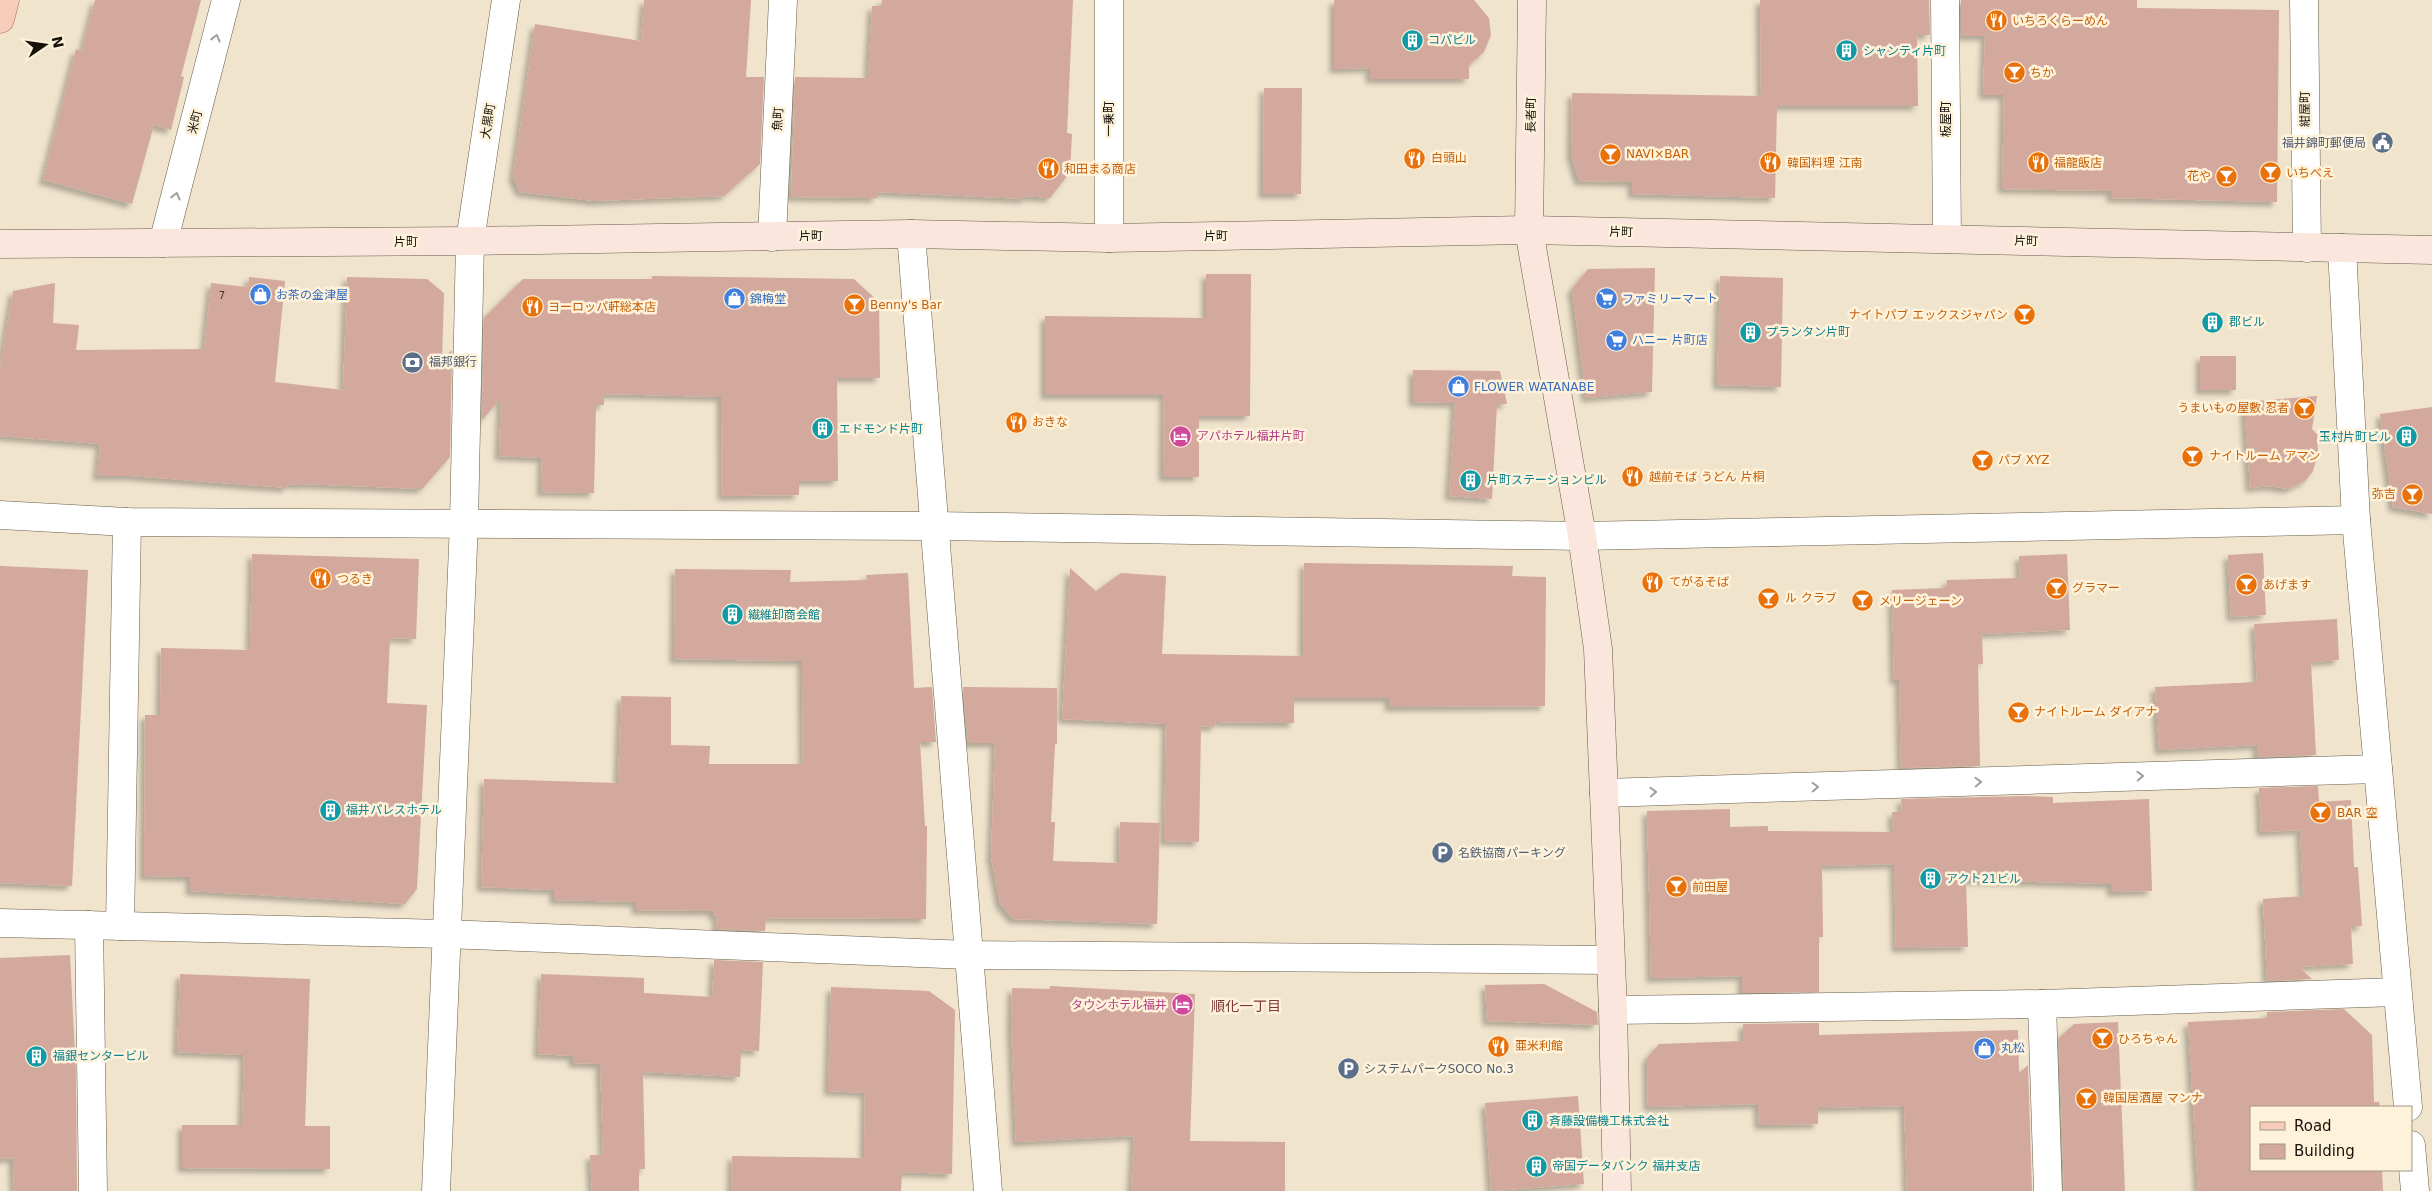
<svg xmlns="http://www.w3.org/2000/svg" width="2432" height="1191" font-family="'DejaVu Sans','Noto Sans JP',sans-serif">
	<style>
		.building { fill: #d3a89d; filter: url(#shadow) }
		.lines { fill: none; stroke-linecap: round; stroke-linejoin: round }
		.street-casing { stroke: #665c48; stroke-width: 29 }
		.secondary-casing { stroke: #665c48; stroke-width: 29 }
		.primary-casing { stroke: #a4755f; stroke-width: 29 }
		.street { stroke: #fff; stroke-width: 28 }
		.secondary { stroke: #fbe6dd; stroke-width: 28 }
		.primary { stroke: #f7ccbb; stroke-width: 28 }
		.oneway { stroke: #a2a09d }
		.labels { text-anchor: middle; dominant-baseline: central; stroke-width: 5; stroke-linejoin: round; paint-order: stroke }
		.number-label { font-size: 10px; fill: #45382f }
		.food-label { font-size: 12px; fill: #c56008; stroke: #fef2da; text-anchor: start }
		.culture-label { font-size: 12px; fill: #0d838f; stroke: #fef2da; text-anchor: start }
		.street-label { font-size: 12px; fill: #16120a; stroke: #fef2da }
		.service-label { font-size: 12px; fill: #4e5e75; stroke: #fef2da; text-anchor: start }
		.shop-label { font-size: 12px; fill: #366cbe; stroke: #fef2da; text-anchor: start }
		.hotel-label { font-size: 12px; fill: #b23c85; stroke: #fef2da; text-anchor: start }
		.neighbourhood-label { font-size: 14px; fill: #7e3738; stroke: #fef2da }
	</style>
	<defs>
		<filter id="shadow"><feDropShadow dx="-4.5" dy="4.5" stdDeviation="2.5" flood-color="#0004"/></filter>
	</defs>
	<rect width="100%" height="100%" fill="#f0e4cd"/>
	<g class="building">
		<polygon points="95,0 201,0 181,76 184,77 171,130 154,125 132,204 43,180 76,49 82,51"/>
		<polygon points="644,0 751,0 746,77 764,77 760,164 724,196 594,201 520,192 513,177 535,24 641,41"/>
		<polygon points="882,0 1073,0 1067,133 1072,134 1070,172 1050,198 1026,196 1026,199 877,192 877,198 791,197 795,77 868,78 872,6 881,6"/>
		<polygon points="1334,0 1474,0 1489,18 1491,35 1484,52 1469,65 1469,79 1370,79 1370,68 1334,69"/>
		<polygon points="1760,0 1929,0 1930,35 1917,35 1918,106 1777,106 1775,198 1632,194 1632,182 1579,181 1571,154 1572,93 1761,96"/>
		<polygon points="1961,0 2137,0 2137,8 2279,10 2277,202 2111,198 2111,191 2002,189 2004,95 1983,95 1985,36 1961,36"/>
		<polygon points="1264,88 1302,88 1301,194 1263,194"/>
		<polygon points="1655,268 1652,392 1586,398 1572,289 1588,269"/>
		<polygon points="1206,274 1251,274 1250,416 1199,416 1199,477 1163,477 1164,395 1045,395 1045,316 1206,318"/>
		<polygon points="652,276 854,279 879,302 880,378 837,378 838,481 799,481 799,495 722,496 721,397 604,394 604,405 596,405 594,493 541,492 542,458 499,456 501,398 482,420 484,318 523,279 652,279"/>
		<polygon points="1720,276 1783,278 1781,387 1717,385"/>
		<polygon points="249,277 285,281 275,382 343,390 347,277 427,279 444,293 442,359 452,350 450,457 422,489 303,484 303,485 288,484 287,488 131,476 97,476 100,444 0,436 0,367 13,291 55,283 53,323 79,325 76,350 204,349 211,283 248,287"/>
		<rect x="2200" y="356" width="36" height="34"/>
		<polygon points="1413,370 1500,371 1507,404 1497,404 1492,499 1449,496 1455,403 1413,402"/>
		<polygon points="2317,396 2312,429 2317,434 2318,453 2313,471 2305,481 2288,489 2269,486 2250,488 2244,402"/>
		<polygon points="2432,407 2432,514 2393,507 2380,414"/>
		<polygon points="2263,553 2266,615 2231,617 2228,555"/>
		<polygon points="252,554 419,559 416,639 390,638 387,703 427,705 417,889 405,904 207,892 190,891 190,877 144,876 145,715 160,715 161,648 250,650"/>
		<polygon points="2067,554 2070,630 1982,634 1983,664 1978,664 1980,766 1901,768 1899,680 1894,680 1892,590 1946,588 1947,580 2020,578 2019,556"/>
		<polygon points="1304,563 1513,566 1512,576 1546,577 1545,706 1389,707 1389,698 1294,698 1294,723 1216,722 1215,727 1201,726 1199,842 1164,841 1166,724 1062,719 1070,568 1096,591 1121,573 1166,576 1162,654 1303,656"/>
		<polygon points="0,566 88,570 72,886 0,883"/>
		<polygon points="675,569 791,570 790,582 867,580 866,575 908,573 914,688 932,687 936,742 920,742 925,826 927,826 926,919 766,918 765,931 716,929 717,916 713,915 713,911 636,910 636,902 554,900 554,890 481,887 484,779 618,783 621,696 671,697 671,745 710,746 709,764 803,764 802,661 674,659"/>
		<polygon points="2337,619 2339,660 2311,662 2316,755 2257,757 2257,745 2159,750 2155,687 2257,682 2254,624"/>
		<polygon points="963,687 1057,688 1057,744 1055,744 1051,822 1055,822 1053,861 1119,863 1120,822 1160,823 1157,924 1013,919 1000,903 991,857 995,743 968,743"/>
		<polygon points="2318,786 2319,802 2351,800 2354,867 2358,867 2362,926 2351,927 2353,964 2299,967 2312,979 2267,981 2263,899 2303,896 2300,830 2261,832 2259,788"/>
		<polygon points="2026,796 2053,797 2053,803 2149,799 2152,891 2111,892 2111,884 1966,880 1968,947 1896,948 1894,864 1822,866 1823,937 1819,937 1819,992 1742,993 1742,976 1651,978 1647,811 1730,809 1730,827 1768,826 1768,831 1893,832 1892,812 1902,812 1901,799"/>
		<polygon points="70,955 76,1073 77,1191 14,1191 13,1158 0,1159 0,958"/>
		<polygon points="714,960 763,962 759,1051 741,1050 740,1077 643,1072 645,1169 639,1169 639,1191 592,1191 590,1155 603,1155 600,1064 573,1063 573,1056 538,1054 541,974 644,978 644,993 712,997"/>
		<polygon points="180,974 310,979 305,1126 330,1126 330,1169 182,1168 182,1125 242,1125 244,1055 177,1052"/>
		<polygon points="1544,984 1597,1012 1598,1025 1487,1021 1485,985"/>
		<polygon points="1050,986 1195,994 1190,1141 1285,1142 1285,1191 1131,1191 1134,1136 1016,1142 1011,1026 1012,988 1050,989"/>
		<polygon points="831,987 929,991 955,1010 952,1174 902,1172 901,1191 731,1191 732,1156 864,1158 865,1093 828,1091"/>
		<polygon points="2344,1009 2372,1035 2374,1102 2379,1102 2380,1107 2251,1107 2251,1170 2382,1170 2383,1191 2198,1191 2188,1022 2267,1018 2267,1012"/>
		<polygon points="2118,1022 2125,1191 2064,1191 2059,1038 2074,1024"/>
		<polygon points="1819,1023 1819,1035 2018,1030 2019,1073 2028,1065 2032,1191 1907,1191 1904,1106 1818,1108 1818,1124 1759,1125 1758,1104 1648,1107 1647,1058 1659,1044 1743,1041 1743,1024"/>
		<polygon points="1578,1096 1584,1184 1491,1191 1485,1103"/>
	</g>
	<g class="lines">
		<defs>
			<g id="street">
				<polyline points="1945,0 1947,239"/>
				<polyline points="2304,0 2307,248"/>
				<polyline points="911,234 988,1191"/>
				<polyline points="772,237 783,0"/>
				<polyline points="1109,238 1109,0"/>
				<polyline points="163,243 226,0"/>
				<polyline points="2342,248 2356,520 2408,1107"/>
				<polyline points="0,515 127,522 933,526 1582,536 2356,520"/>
				<polyline points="1604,793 2378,769"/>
				<polyline points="0,923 445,934 969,955 1610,960"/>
				<polyline points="89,925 93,1191"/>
				<polyline points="120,926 127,522"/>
				<polyline points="2042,1004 2048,1191"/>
				<polyline points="1613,1010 2042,1004 2397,992"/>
				<polyline points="2411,1145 2415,1191"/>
				<polyline points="436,1191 464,523 470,241 506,0"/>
			</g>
			<g id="secondary">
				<polyline points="1532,0 1529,230 1582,536 1598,649 1613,1010 1617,1191"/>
				<polyline points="0,244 470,241 911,234 1109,238 1529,230 2432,250"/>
			</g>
			<polyline id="primary" points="0,19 5,0"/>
		</defs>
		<use href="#street" class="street-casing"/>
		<use href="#secondary" class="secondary-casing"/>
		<use href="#primary" class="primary-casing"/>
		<use href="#street" class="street"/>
		<use href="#secondary" class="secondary"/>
		<use href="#primary" class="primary"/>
	</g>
	<defs><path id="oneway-chevron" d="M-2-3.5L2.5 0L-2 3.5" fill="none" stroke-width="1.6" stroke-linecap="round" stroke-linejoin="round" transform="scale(1.25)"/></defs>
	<g class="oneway">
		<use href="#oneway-chevron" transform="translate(216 38) rotate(-76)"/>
		<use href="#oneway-chevron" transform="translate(176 196) rotate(-76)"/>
		<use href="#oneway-chevron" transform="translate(2140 776) rotate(-2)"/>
		<use href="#oneway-chevron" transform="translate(1978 782) rotate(-2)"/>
		<use href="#oneway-chevron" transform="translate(1815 787) rotate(-2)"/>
		<use href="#oneway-chevron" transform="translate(1653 792) rotate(-2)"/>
	</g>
	<defs>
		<symbol id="restaurant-disc" viewBox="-11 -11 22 22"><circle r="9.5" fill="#e8710a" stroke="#fef2da"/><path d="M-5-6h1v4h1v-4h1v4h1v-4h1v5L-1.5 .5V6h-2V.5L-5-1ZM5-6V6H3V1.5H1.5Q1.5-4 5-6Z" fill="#fff"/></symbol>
		<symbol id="building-disc" viewBox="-11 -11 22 22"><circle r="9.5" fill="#0f9aa8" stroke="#fef2da"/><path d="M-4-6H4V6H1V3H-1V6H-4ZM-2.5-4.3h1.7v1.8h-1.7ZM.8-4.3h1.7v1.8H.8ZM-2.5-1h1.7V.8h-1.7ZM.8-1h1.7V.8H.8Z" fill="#fff"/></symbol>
		<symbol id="bar-disc" viewBox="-11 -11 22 22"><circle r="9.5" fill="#e8710a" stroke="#fef2da"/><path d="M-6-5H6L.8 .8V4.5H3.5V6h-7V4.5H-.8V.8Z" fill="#fff"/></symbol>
		<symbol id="civic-disc" viewBox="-11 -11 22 22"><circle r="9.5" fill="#5c6f8a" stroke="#fef2da"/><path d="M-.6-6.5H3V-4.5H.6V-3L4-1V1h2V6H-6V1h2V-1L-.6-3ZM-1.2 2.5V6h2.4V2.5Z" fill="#fff"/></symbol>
		<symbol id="shop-disc" viewBox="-11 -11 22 22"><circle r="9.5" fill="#3f7fe0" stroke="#fef2da"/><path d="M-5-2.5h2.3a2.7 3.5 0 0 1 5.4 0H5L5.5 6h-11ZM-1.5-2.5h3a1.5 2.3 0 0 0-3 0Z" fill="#fff"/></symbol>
		<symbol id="supermarket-disc" viewBox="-11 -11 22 22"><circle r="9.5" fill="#3f7fe0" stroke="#fef2da"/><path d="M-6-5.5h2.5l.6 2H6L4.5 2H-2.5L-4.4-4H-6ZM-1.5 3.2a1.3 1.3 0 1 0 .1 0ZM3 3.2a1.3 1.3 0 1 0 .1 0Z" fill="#fff"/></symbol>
		<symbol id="bank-disc" viewBox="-11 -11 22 22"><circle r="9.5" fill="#5c6f8a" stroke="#fef2da"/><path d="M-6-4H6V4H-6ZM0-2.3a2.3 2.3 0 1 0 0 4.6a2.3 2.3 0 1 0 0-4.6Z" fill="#fff"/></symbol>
		<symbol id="hotel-disc" viewBox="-11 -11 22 22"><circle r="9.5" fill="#d1479c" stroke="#fef2da"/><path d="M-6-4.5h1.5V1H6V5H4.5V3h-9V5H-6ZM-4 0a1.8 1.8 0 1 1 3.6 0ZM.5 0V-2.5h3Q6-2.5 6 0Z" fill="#fff"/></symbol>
		<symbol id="parking-disc" viewBox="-11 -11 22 22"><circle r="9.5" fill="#5c6f8a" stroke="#fef2da"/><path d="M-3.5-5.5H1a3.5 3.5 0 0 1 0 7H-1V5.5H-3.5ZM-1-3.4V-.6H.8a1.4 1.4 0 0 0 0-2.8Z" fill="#fff"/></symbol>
	</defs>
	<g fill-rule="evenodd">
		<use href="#restaurant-disc" x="1984" y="8" width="25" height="25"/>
		<use href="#building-disc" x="1400" y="28" width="25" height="25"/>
		<use href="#building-disc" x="1834" y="38" width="25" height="25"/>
		<use href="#bar-disc" x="2002" y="60" width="25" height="25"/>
		<use href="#civic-disc" x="2370" y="130" width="25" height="25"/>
		<use href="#bar-disc" x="1598" y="142" width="25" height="25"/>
		<use href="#restaurant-disc" x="1402" y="146" width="25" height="25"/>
		<use href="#restaurant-disc" x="1758" y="150" width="25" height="25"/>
		<use href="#restaurant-disc" x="2026" y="150" width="25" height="25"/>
		<use href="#restaurant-disc" x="1036" y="156" width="25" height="25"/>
		<use href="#bar-disc" x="2258" y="160" width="25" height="25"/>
		<use href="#bar-disc" x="2214" y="164" width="25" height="25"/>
		<use href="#shop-disc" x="248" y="282" width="25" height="25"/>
		<use href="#shop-disc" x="722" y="286" width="25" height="25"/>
		<use href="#supermarket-disc" x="1594" y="286" width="25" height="25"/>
		<use href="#bar-disc" x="842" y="292" width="25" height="25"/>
		<use href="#restaurant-disc" x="520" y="294" width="25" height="25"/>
		<use href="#bar-disc" x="2012" y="302" width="25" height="25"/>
		<use href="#building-disc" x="2200" y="310" width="25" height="25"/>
		<use href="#building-disc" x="1738" y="320" width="25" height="25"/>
		<use href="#supermarket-disc" x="1604" y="328" width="25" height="25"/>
		<use href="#bank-disc" x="400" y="350" width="25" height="25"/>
		<use href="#shop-disc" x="1446" y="374" width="25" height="25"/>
		<use href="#bar-disc" x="2292" y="396" width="25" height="25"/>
		<use href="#restaurant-disc" x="1004" y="410" width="25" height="25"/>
		<use href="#building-disc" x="810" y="416" width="25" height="25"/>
		<use href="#hotel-disc" x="1168" y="424" width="25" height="25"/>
		<use href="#building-disc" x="2394" y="424" width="25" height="25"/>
		<use href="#bar-disc" x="2180" y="444" width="25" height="25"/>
		<use href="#bar-disc" x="1970" y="448" width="25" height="25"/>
		<use href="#restaurant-disc" x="1620" y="464" width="25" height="25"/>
		<use href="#building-disc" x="1458" y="468" width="25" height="25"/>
		<use href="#bar-disc" x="2400" y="482" width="25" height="25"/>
		<use href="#restaurant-disc" x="308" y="566" width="25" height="25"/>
		<use href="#restaurant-disc" x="1640" y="570" width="25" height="25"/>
		<use href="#bar-disc" x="2234" y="572" width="25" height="25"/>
		<use href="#bar-disc" x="2044" y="576" width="25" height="25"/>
		<use href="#bar-disc" x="1756" y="586" width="25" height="25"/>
		<use href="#bar-disc" x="1850" y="588" width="25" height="25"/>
		<use href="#building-disc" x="720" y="602" width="25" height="25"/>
		<use href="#bar-disc" x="2006" y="700" width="25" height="25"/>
		<use href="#building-disc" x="318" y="798" width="25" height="25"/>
		<use href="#bar-disc" x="2308" y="800" width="25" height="25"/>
		<use href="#parking-disc" x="1430" y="840" width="25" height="25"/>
		<use href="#building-disc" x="1918" y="866" width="25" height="25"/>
		<use href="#bar-disc" x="1664" y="874" width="25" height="25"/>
		<use href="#hotel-disc" x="1170" y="992" width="25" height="25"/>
		<use href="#bar-disc" x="2090" y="1026" width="25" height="25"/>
		<use href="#restaurant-disc" x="1486" y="1034" width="25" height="25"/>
		<use href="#shop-disc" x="1972" y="1036" width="25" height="25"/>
		<use href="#building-disc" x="24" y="1044" width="25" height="25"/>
		<use href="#parking-disc" x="1336" y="1056" width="25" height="25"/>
		<use href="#bar-disc" x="2074" y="1086" width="25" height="25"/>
		<use href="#building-disc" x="1520" y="1108" width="25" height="25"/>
		<use href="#building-disc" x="1524" y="1154" width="25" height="25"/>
	</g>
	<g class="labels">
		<g class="number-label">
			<text x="222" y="295">7</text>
		</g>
		<g class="food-label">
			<text x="2012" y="21">いちろくらーめん</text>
			<text x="2030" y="73">ちか</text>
			<text x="1626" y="154">NAVI×BAR</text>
			<text x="1431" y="158">白頭山</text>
			<text x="1787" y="163">韓国料理 江南</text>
			<text x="2054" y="163">福龍飯店</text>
			<text x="1064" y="169">和田まる商店</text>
			<text x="2286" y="173">いちべえ</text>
			<text x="2211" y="176" text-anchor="end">花や</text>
			<text x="870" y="305">Benny's Bar</text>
			<text x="548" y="307">ヨーロッパ軒総本店</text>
			<text x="2008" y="315" text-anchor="end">ナイトパブ エックスジャパン</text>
			<text x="2289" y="408" text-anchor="end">うまいもの屋敷 忍者</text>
			<text x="1032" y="422">おきな</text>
			<text x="2209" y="456">ナイトルーム アマン</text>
			<text x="1998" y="460">パブ XYZ</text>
			<text x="1649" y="477">越前そば うどん 片桐</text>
			<text x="2396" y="494" text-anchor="end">弥吉</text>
			<text x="337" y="579">つるき</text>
			<text x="1669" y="582">てがるそば</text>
			<text x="2263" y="585">あげます</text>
			<text x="2072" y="588">グラマー</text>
			<text x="1785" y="598">ル クラブ</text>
			<text x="1879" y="601">メリージェーン</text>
			<text x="2034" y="712">ナイトルーム ダイアナ</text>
			<text x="2337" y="813">BAR 空</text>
			<text x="1692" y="887">前田屋</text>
			<text x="2118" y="1039">ひろちゃん</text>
			<text x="1515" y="1046">亜米利館</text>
			<text x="2103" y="1098">韓国居酒屋 マンナ</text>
		</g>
		<g class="culture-label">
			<text x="1428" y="40">コパビル</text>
			<text x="1863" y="51">シャンティ片町</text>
			<text x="2229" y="322">郡ビル</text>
			<text x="1766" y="332">プランタン片町</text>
			<text x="839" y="429">エドモンド片町</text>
			<text x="2391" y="437" text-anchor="end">玉村片町ビル</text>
			<text x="1487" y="480">片町ステーションビル</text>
			<text x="748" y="615">繊維卸商会館</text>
			<text x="346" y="810">福井パレスホテル</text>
			<text x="1946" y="879">アクト21ビル</text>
			<text x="53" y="1056">福銀センタービル</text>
			<text x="1549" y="1121">斉藤設備機工株式会社</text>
			<text x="1552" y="1166">帝国データバンク 福井支店</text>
		</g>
		<g class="street-label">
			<text transform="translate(2305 109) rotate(-91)">紺屋町</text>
			<text transform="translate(1531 115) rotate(-89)">長者町</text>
			<text transform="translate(778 119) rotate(-87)">魚町</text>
			<text transform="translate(1109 119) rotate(-90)">一乗町</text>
			<text transform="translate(1946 119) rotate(-90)">板屋町</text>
			<text transform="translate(488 121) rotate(-81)">大黒町</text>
			<text transform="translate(195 122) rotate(-76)">米町</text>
			<text transform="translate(1621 232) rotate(1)">片町</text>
			<text transform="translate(811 236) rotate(-1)">片町</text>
			<text transform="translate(1216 236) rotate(-1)">片町</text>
			<text transform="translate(2026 241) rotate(1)">片町</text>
			<text x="406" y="242">片町</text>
		</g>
		<g class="service-label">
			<text x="2366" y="143" text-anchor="end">福井錦町郵便局</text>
			<text x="429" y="362">福邦銀行</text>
			<text x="1458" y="853">名鉄協商パーキング</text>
			<text x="1364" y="1069">システムパークSOCO No.3</text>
		</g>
		<g class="shop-label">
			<text x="276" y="295">お茶の金津屋</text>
			<text x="750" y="299">錦梅堂</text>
			<text x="1622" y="299">ファミリーマート</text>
			<text x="1632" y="340">ハニー 片町店</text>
			<text x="1474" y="387">FLOWER WATANABE</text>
			<text x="2001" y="1048">丸松</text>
		</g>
		<g class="hotel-label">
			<text x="1197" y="436">アパホテル福井片町</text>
			<text x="1167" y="1005" text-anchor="end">タウンホテル福井</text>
		</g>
		<g class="neighbourhood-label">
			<text x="1246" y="1006">順化一丁目</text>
		</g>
	</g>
	<rect x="2250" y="1106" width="162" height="65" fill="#fef2da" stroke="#a19887"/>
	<rect x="2260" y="1122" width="25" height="8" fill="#f7ccbb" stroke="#a19887"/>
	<text x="2294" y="1131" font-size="15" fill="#16120a">Road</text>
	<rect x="2260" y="1144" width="25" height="15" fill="#d3a89d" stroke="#a19887"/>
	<text x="2294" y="1156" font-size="15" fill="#16120a">Building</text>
	<g transform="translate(45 45) rotate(77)" stroke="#fef2da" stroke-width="4" paint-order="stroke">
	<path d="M0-4L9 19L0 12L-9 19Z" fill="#16120a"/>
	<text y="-8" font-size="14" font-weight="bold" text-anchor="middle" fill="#16120a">N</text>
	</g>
</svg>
